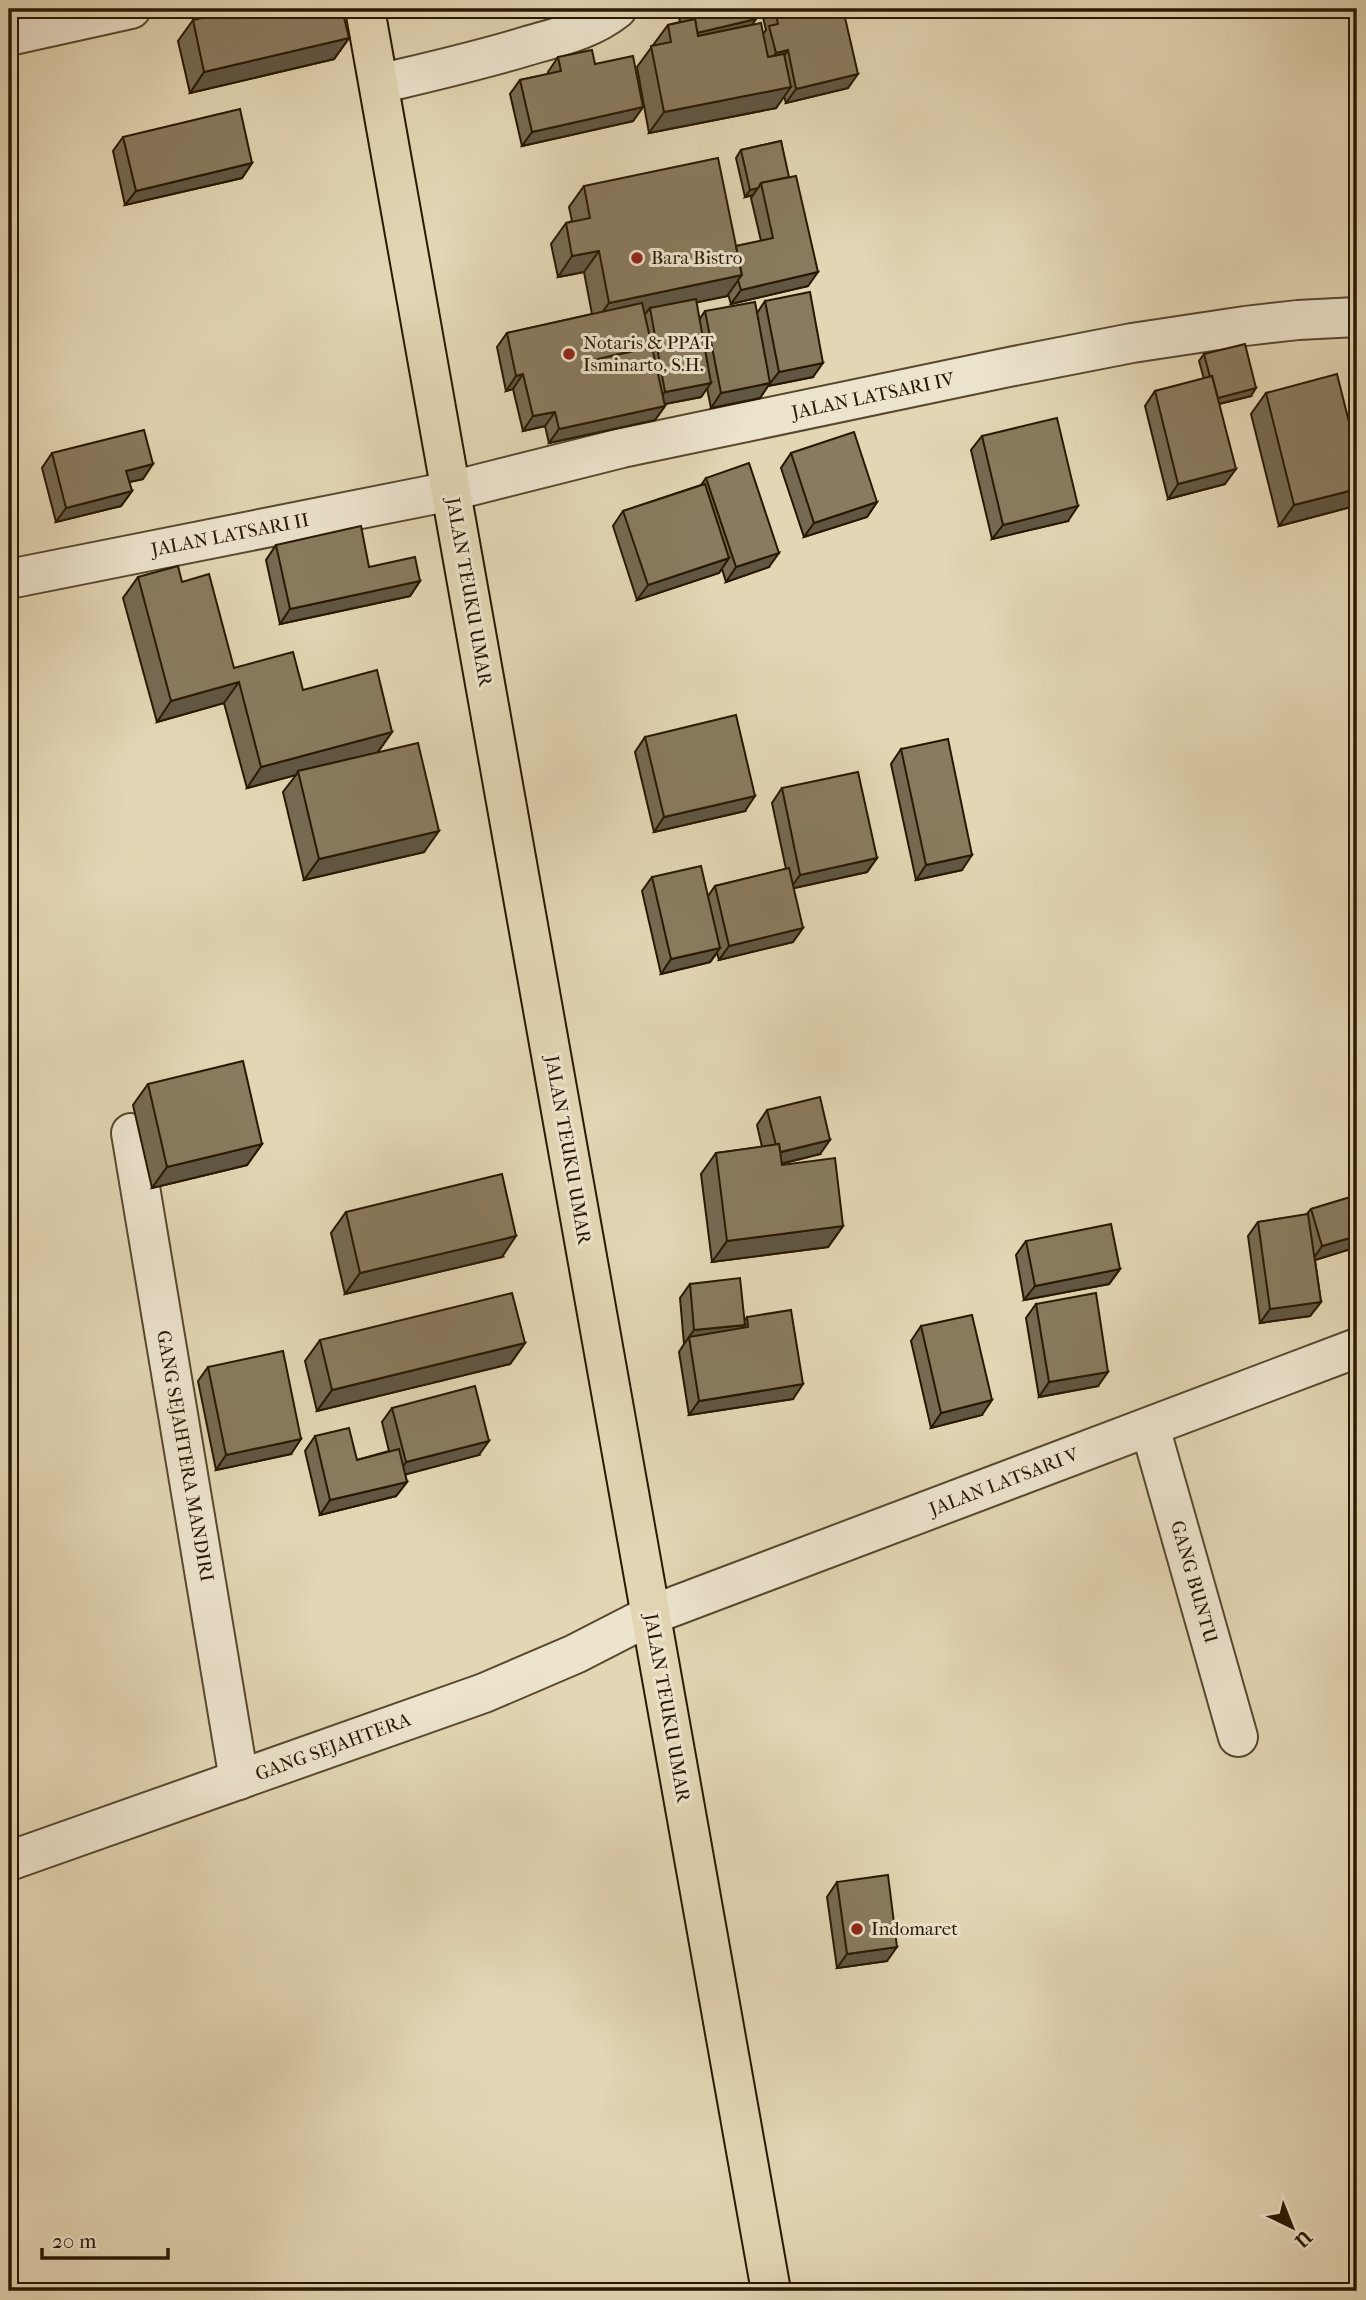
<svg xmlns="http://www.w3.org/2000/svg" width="1366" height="2300" font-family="'IM FELL French Canon',serif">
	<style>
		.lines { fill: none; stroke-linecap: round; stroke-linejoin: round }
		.minor-casing { stroke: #57482e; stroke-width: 42 }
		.highway-casing { stroke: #281802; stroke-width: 42 }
		.minor { stroke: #ede4ce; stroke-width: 38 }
		.highway { stroke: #e3d6b4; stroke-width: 38 }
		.wall { fill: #766a52; stroke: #281802; stroke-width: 2 }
		.shaded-wall { fill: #605642; stroke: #281802; stroke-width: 2 }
		.building { fill: #897b5f; stroke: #281802; stroke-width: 2 }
		.poi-dot { fill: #8f2418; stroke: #ede4ce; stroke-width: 2.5 }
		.labels { text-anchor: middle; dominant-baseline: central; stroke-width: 6; stroke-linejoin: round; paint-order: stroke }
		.poi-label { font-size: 19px; fill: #281802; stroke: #ede4ce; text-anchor: start }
		.street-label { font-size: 19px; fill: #281802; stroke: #ede4ce }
	</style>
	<rect width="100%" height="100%" fill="#e3d6b4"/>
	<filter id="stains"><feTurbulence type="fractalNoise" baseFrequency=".00286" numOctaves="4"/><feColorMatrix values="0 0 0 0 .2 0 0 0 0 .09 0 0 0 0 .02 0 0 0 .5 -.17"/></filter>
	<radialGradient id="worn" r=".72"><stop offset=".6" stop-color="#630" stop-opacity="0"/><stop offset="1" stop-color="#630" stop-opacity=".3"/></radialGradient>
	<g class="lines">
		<defs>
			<g id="minor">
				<polyline points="9,36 131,9"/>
				<path d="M 379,84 C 429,72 478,61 527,46 C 558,37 591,30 617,9"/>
				<polyline points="9,579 451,491 622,448 1009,367 1132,343 1245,326 1298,320 1357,317"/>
				<polyline points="131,1133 239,1780"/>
				<polyline points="1150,1427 1238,1737"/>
				<polyline points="9,1861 484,1693 575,1654 651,1615 1357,1348"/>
			</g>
			<polyline id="highway" points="365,9 771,2291"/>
		</defs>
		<use href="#minor" class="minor-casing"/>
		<use href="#highway" class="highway-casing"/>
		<use href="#minor" class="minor"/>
		<use href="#highway" class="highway"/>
	</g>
	<g class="wall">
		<polygon points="461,9 503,9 463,17"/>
		<polygon points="677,9 754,9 752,25 763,34 766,30 761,9 843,9 848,88 786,103 784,96 776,108 649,133 637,67 668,25 680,22"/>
		<polygon points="193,20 349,38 334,59 190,93 178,41"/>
		<polygon points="558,57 595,64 643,107 633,121 522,146 510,94 520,80 549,74 548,72"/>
		<polygon points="123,137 252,163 242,178 125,205 113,151"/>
		<polygon points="781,141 808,286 731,304 728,294 727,296 696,302 699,320 705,311 757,313 765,301 813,377 768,386 760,398 711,408 707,388 701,397 665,404 665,406 655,420 549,443 545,426 523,431 513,389 506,391 497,347 507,333 592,314 584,272 558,277 551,244 566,223 572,221 569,207 584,186 736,246 761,241 751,198 753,195 745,197 736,158 741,150"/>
		<polygon points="1204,354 1251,396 1219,404 1225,484 1168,499 1145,406 1155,391 1204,379 1199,361"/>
		<polygon points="1266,393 1351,507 1279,526 1251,414"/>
		<polygon points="982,436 1068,521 992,539 971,450"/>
		<polygon points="52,453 143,479 129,482 132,491 121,506 56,522 42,468"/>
		<polygon points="791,453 877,502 867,517 804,537 781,468"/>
		<polygon points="706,478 769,567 726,582 722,569 719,573 637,600 613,526 623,511 701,485"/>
		<polygon points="276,545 369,567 420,581 410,596 280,624 266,560"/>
		<polygon points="138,577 182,582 234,668 303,690 392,732 378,752 424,852 304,880 283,792 296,775 247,788 224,703 157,722 123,598"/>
		<polygon points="645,737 745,811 654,832 635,752"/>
		<polygon points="901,749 962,870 916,880 891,764"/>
		<polygon points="782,788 877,858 867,872 794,888 793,942 719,960 717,953 710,962 661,974 642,891 652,877 708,896 715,886 786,869 772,803"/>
		<polygon points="148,1084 262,1144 247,1165 152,1188 133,1105"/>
		<polygon points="767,1110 820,1154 781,1164 843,1226 828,1247 712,1262 701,1174 716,1153 762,1147 757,1125"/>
		<polygon points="1357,1195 1357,1247 1315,1260 1321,1302 1310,1316 1260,1323 1248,1236 1258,1222 1306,1215 1311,1209"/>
		<polygon points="346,1212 502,1257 345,1294 331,1233"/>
		<polygon points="1026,1241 1120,1269 1109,1284 1024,1300 1016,1255"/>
		<polygon points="690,1284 744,1321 747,1317 793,1399 689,1415 679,1352 684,1344 680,1298"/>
		<polygon points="1036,1304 1098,1386 1039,1397 1026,1318"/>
		<polygon points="921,1326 982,1415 931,1428 911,1341"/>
		<polygon points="320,1340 525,1343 510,1364 317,1411 305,1361"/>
		<polygon points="208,1367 291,1454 216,1470 198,1381"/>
		<polygon points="392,1408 479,1455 405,1474 407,1482 396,1496 320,1515 305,1451 315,1436 357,1460 389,1451 382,1422"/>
		<polygon points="837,1882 887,1961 837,1968 827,1897"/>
	</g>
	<g class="shaded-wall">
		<polygon points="468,9 503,9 463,17"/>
		<polygon points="756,19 746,34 686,48 696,33"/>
		<polygon points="349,38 334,59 190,93 204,72"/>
		<polygon points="788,50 778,65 766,67 776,53"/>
		<polygon points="858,74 848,88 786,103 796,89"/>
		<polygon points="791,87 776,108 649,133 664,112"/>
		<polygon points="643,107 633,121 522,146 532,132"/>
		<polygon points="252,163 242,178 125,205 136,191"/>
		<polygon points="758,188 753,195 745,197 750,190"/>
		<polygon points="599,251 584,272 558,277 572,256"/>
		<polygon points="818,272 808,286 731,304 741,290"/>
		<polygon points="742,275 727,296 651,312 650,308 646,313 594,324 609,303"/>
		<polygon points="823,363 813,377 768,386 779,372"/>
		<polygon points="523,374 513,389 506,391 516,376"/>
		<polygon points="711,383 701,397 654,406 665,392"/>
		<polygon points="770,383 760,398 711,408 721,393"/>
		<polygon points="1256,388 1251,396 1210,406 1216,398"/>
		<polygon points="665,406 655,420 549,443 559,429"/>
		<polygon points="555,412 545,426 523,431 533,416"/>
		<polygon points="153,464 143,479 116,485 126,471"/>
		<polygon points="1236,469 1225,484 1168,499 1178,484"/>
		<polygon points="1357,489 1357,498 1351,507 1279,526 1294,505"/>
		<polygon points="132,491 121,506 56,522 66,508"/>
		<polygon points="877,502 867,517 804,537 814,523"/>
		<polygon points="1078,506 1068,521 992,539 1003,525"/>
		<polygon points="779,553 769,567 726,582 736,567"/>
		<polygon points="729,558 719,573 637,600 648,585"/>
		<polygon points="420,581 410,596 280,624 290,609"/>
		<polygon points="239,682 224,703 157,722 171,701"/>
		<polygon points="392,732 377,753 298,771 296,775 247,788 261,767"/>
		<polygon points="755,796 745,811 654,832 664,817"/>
		<polygon points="439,831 424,852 304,880 319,859"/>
		<polygon points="972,855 962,870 916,880 926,865"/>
		<polygon points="877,858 867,872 790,889 800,875"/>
		<polygon points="803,928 793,942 719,960 729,946"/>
		<polygon points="720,948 710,962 661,974 671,959"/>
		<polygon points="830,1140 820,1154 767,1167 778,1153"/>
		<polygon points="262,1144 247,1165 152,1188 167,1167"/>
		<polygon points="843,1226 828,1247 712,1262 727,1241"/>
		<polygon points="516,1236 502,1257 345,1294 360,1273"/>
		<polygon points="1357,1236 1357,1247 1312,1261 1322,1246"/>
		<polygon points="1120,1269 1109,1284 1024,1300 1035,1286"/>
		<polygon points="1321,1302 1310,1316 1260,1323 1270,1309"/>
		<polygon points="745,1325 735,1339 689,1337 684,1344 694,1330"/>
		<polygon points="525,1343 510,1364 317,1411 332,1390"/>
		<polygon points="1108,1372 1098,1386 1039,1397 1049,1382"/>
		<polygon points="803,1384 793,1399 689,1415 699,1401"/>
		<polygon points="992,1400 982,1415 931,1428 941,1413"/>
		<polygon points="301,1439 291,1454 216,1470 226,1455"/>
		<polygon points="489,1441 479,1455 396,1477 406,1462"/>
		<polygon points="407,1482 396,1496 320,1515 330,1500"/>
		<polygon points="897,1947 887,1961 837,1968 847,1954"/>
	</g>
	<g class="building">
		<polygon points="241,9 342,9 349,38 204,72 193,20"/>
		<polygon points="690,9 754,9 756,19 697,33 695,19 693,20"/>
		<polygon points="775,9 843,9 858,74 796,89 788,50 776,53 769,26 778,24"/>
		<polygon points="695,19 698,36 761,23 768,57 784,54 791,87 664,112 651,46 671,42 668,25"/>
		<polygon points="592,50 595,64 633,56 643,107 532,132 520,80 561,71 558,57"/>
		<polygon points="240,109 252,163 136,191 123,137"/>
		<polygon points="781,141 789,177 761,183 758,188 750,190 741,150"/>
		<polygon points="718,158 742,275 609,303 599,251 572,256 566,223 590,218 584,186"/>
		<polygon points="796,176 818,272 741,290 738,280 742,275 736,246 773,238 761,183"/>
		<polygon points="810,292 823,363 779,372 765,301"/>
		<polygon points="696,299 711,383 665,392 650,308"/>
		<polygon points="755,302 770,383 721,393 705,311"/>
		<polygon points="642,303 652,346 594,360 652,347 665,406 559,429 555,412 533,416 523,374 516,376 507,333"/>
		<polygon points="1245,344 1256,388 1218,398 1212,376 1210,377 1204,354"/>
		<polygon points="1337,374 1357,454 1357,489 1294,505 1266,393"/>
		<polygon points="1212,376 1236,469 1178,484 1155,391"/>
		<polygon points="1057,418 1078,506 1003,525 982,436"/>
		<polygon points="144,430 153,464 126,471 132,491 66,508 52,453"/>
		<polygon points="854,432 877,502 814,523 791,453"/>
		<polygon points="749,463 779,553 736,567 706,478"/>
		<polygon points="705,484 729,558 648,585 623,511"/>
		<polygon points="361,526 369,567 415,557 420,581 290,609 276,545"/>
		<polygon points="178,566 182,582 209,574 234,668 293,652 303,690 377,670 392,732 261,767 239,682 171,701 138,577"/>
		<polygon points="736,715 755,796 664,817 645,737"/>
		<polygon points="948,739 972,855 926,865 901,749"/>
		<polygon points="418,743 439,831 319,859 298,771"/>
		<polygon points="858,772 877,858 800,875 782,788"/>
		<polygon points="701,866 720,948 671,959 652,877"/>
		<polygon points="789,868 803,928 729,946 715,886"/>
		<polygon points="243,1061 262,1144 167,1167 148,1084"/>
		<polygon points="820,1097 830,1140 780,1152 779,1144 776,1145 767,1110"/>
		<polygon points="779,1144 782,1165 835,1158 843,1226 727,1241 716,1153"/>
		<polygon points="502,1174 516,1236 360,1273 346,1212"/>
		<polygon points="1357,1195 1357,1236 1322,1246 1311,1209"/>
		<polygon points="1308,1214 1321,1302 1270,1309 1258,1222"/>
		<polygon points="1111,1224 1120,1269 1035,1286 1026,1241"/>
		<polygon points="740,1278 745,1325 694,1330 690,1284"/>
		<polygon points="512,1293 525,1343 332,1390 320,1340"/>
		<polygon points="1096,1293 1108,1372 1049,1382 1036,1304"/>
		<polygon points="791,1310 803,1384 699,1401 689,1337 748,1327 747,1317"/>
		<polygon points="972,1315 992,1400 941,1413 921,1326"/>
		<polygon points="283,1351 301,1439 226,1455 208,1367"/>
		<polygon points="475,1386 489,1441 406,1462 392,1408"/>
		<polygon points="349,1428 357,1460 399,1449 407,1482 330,1500 315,1436"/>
		<polygon points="888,1875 897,1947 847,1954 837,1882"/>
	</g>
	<g class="poi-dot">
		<circle cx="637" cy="258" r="7"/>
		<circle cx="569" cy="354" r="7"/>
		<circle cx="857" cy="1929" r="7"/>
	</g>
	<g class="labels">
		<g class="poi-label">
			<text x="651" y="258">Bara Bistro</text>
			<text x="583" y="343">Notaris &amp; PPAT<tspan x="583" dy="22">Isminarto, S.H.</tspan></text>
			<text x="871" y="1929">Indomaret</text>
		</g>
		<g class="street-label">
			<text transform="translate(873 396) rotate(-12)">JALAN LATSARI IV</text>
			<text transform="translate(230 535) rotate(-11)">JALAN LATSARI II</text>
			<text transform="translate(469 592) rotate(80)">JALAN TEUKU UMAR</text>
			<text transform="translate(568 1150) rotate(80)">JALAN TEUKU UMAR</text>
			<text transform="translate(185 1456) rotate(80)">GANG SEJAHTERA MANDIRI</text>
			<text transform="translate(1004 1482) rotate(-21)">JALAN LATSARI V</text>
			<text transform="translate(1194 1582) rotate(74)">GANG BUNTU</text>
			<text transform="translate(667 1708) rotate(80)">JALAN TEUKU UMAR</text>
			<text transform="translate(333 1747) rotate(-20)">GANG SEJAHTERA</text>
		</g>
	</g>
	<rect width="1366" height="2300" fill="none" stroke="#e3d6b4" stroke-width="35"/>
	<rect x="10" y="10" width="1345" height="2279" fill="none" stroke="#281802" stroke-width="3.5"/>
	<rect x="18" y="18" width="1331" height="2265" fill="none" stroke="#281802" stroke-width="2"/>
	<g transform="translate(1292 2227) rotate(137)" stroke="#ede4ce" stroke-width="5" paint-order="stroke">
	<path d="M0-5L12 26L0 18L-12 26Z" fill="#281802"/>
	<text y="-10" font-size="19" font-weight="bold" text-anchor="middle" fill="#281802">U</text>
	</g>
	<path d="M42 2248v10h126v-10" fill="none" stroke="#281802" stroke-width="3.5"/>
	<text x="52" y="2248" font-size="21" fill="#281802" stroke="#ede4ce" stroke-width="5" paint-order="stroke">20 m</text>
	<rect width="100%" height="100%" filter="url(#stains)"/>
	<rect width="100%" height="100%" fill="url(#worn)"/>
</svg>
